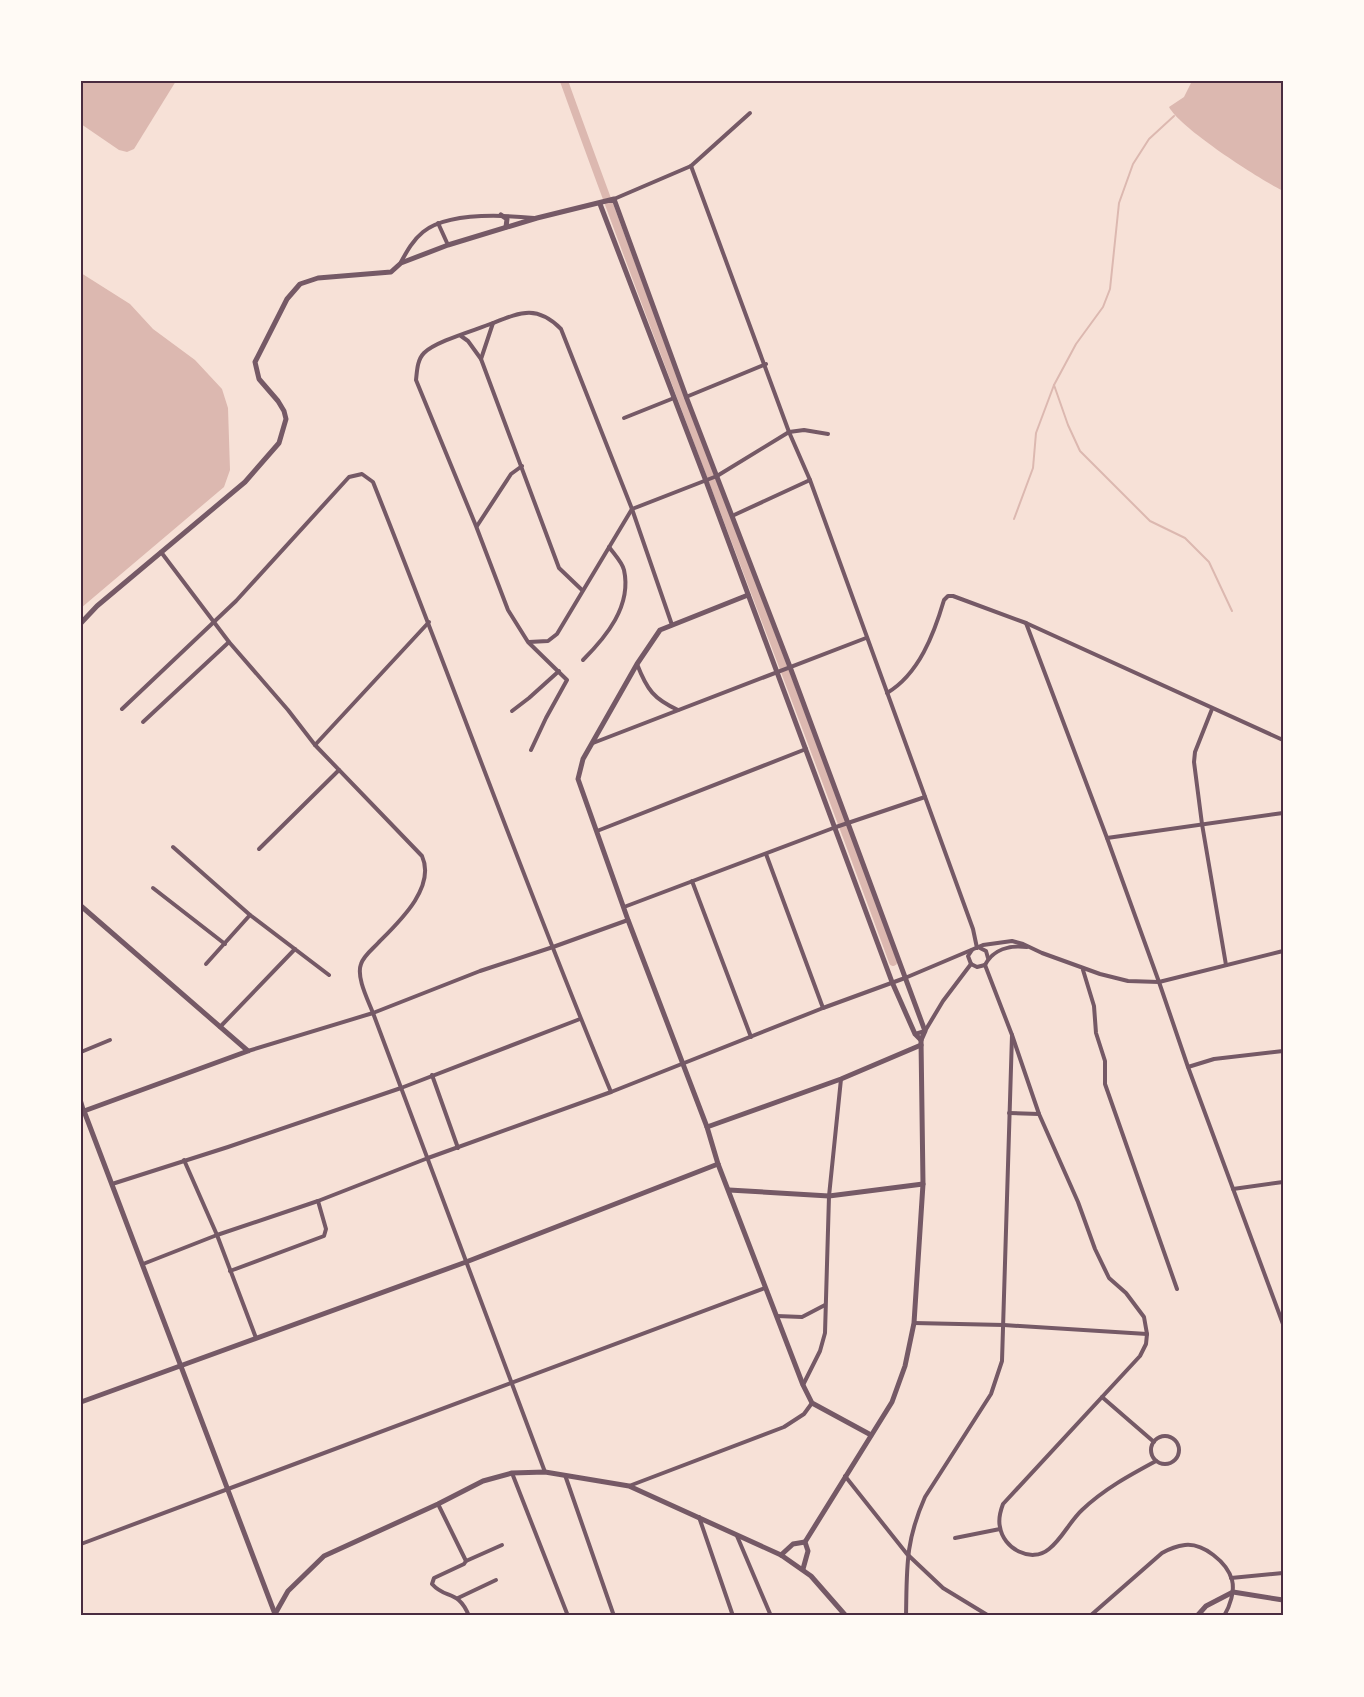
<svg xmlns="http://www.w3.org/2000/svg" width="1364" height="1697" font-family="'Fira Sans Condensed',sans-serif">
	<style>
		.water { fill: #dcb8b0 }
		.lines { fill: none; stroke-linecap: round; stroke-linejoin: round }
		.stream { stroke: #dcb8b0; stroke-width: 2 }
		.canal { stroke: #dcb8b0; stroke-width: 8 }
		.minor { stroke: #755966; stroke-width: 4 }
		.tertiary { stroke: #755966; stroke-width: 5 }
		.neatline { fill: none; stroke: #4a2c40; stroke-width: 2 }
	</style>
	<rect width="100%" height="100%" fill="#f7e1d7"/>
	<g class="water">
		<polygon points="81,81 176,81 134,149 127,152 119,150 81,124"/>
		<path d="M 1192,81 L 1283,81 L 1283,191 C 1258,178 1181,129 1169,107 L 1184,97 Z"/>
		<polygon points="81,273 130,304 153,329 195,360 222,389 228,408 230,470 224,487 81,608"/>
	</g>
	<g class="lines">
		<g class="stream">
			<polyline points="1054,385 1068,425 1080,451 1150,521 1185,538 1209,562 1232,611"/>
			<polyline points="1014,519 1033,468 1036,433 1054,385 1076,344 1103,307 1110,289 1119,203 1133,164 1149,139 1174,116"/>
		</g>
		<path class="canal" d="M 564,81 C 670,376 786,667 893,962"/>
		<g class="minor">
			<polyline points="691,166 789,432 810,480 973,929 977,948"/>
			<polyline points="614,199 691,166 750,113"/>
			<polyline points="438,223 448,245"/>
			<path d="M 401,262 C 407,251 413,240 423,232 C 448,212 503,215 534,218"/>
			<path d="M 493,323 C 476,330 436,341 424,353 C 417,360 417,372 416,380 L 476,526 L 508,610 L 528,642 L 567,680 L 546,718 L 531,750"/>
			<polyline points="461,336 468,341 481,359 559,568 582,590"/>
			<path d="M 481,359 L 493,323 C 521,312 537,305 561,329 L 632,509 L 672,625"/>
			<polyline points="686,397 766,364"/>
			<polyline points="624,418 674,398"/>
			<polyline points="732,516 810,480"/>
			<polyline points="477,526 511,474 522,466"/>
			<path d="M 161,552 L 229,642 L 288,710 L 315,745 L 422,856 C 436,887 400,921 379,942 C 373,949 364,955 361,964 C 356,977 368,1000 373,1013 L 545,1472"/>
			<polyline points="1026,623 1107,838 1159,982 1188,1067 1283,1324"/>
			<polyline points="529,642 548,641 557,634 632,509 717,476 789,432 804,430 828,434"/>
			<path d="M 583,660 C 606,637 632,606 624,570 C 622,562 614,554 609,547"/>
			<path d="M 637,664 C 647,690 654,699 678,710"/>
			<path d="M 887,693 C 919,674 934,634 944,600 L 948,596 L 953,596 L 1026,623 L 1283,740"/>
			<path d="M 122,709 L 236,601 L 349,477 L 362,474 L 373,482 C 454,685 527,891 611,1092"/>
			<polyline points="1212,709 1195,752 1194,762 1202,824 1226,965"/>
			<polyline points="512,711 529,698 559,671"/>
			<polyline points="143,722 229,642"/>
			<polyline points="593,743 866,638"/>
			<polyline points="315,745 429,622"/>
			<polyline points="597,831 806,749"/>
			<polyline points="1107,838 1283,813"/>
			<polyline points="173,847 250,915 329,975"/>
			<polyline points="259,849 339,770"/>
			<polyline points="766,854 823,1008"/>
			<polyline points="692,881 751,1037"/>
			<polyline points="153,888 225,944"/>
			<polyline points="624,907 836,827 925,797"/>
			<polyline points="980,948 986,951 988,958"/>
			<polyline points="206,964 250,915"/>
			<polyline points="971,964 968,956 972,950"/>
			<polyline points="971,964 977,967 985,965"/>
			<path d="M 985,965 C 993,949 1010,945 1027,947"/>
			<polyline points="1083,970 1094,1006 1096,1033 1105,1061 1105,1084 1177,1289"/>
			<polyline points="220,1027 295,949"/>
			<polyline points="915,1034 925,1031 943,1001 971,964"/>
			<path d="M 1012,1035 L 1039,1114 L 1078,1202 L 1095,1249 L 1109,1278 L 1126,1293 L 1144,1317 L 1147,1334 L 1146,1344 L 1140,1356 L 1003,1504 C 1000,1512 998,1519 1000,1527 C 1003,1548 1031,1564 1049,1549 C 1062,1539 1070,1521 1082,1510 C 1104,1489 1130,1475 1156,1461"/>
			<polyline points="248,1051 373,1013 480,971 553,947 628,920"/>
			<polyline points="81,1052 110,1040"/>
			<polyline points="1188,1067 1214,1059 1283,1051"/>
			<polyline points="432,1075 458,1148"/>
			<polyline points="81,1101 84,1111"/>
			<polyline points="1009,1113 1039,1114"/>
			<polyline points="184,1160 217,1235 256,1338"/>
			<polyline points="112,1184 228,1147 401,1088 580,1019"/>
			<polyline points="1233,1189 1283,1182"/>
			<polyline points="143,1264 217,1235 318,1201 428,1158 611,1092 823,1008 905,978 983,945 1012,941 1023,944 1042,953 1100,974 1128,981 1159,982 1283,951"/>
			<polyline points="230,1271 324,1236 326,1229 318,1201"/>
			<polyline points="777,1316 802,1317 825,1305"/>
			<polyline points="914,1323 1004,1325 1147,1334"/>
			<polyline points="803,1385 820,1351 825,1333 829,1196 841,1079"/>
			<polyline points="1102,1397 1154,1442"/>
			<circle cx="1165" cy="1450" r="14"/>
			<polyline points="512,1473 568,1616"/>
			<polyline points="565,1475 614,1616"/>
			<polyline points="845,1476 907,1554 943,1588 989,1616"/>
			<polyline points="629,1486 784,1427 804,1414 812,1403"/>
			<path d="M 438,1504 L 466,1561 L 464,1564 L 434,1578 L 432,1584 C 446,1600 458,1589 469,1616"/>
			<polyline points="699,1517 733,1616"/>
			<polyline points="737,1536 771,1616"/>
			<polyline points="955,1538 1000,1529"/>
			<polyline points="81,1544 765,1288"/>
			<polyline points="466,1561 502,1545"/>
			<polyline points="1231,1578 1283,1573"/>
			<polyline points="458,1598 496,1580"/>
			<path d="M 906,1616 C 907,1568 905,1542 925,1497 L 991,1394 L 1002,1361 L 1012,1035 L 985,965"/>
			<path d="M 1090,1616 L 1162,1553 C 1169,1549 1177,1546 1185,1545 C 1203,1543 1227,1562 1232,1580 C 1235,1591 1230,1606 1224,1616"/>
		</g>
		<g class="tertiary">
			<polyline points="600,204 706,481 892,982 915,1034 921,1040"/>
			<polyline points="501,215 507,219 506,227"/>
			<polyline points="748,595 660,630 637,664 583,759 578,779 628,920 707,1127 718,1164 803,1385 812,1403 871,1435"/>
			<polyline points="81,623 97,606 245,482 279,443 286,419 284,411 278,401 259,379 255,362 287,299 300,284 318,278 391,272 401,263 448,245 537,218 614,199 687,399 790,667 925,1031 921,1040 923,1184 914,1323 905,1366 892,1402 805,1542 808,1551 803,1569"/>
			<polyline points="81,906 248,1051 84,1111 275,1614"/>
			<polyline points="707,1127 841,1079 921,1045"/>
			<polyline points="729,1190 829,1196 923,1184"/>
			<polyline points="81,1402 466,1262 718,1164"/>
			<polyline points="781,1555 793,1544 805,1542"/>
			<polyline points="275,1614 288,1591 324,1556 438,1504 483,1481 512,1473 545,1472 629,1486 781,1555 811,1576 846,1616"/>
			<polyline points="1197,1616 1206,1606 1233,1592 1283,1600"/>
		</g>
	</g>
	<rect width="1364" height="1697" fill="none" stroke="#fffaf5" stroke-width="165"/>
	<rect x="82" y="82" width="1200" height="1532" class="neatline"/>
</svg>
